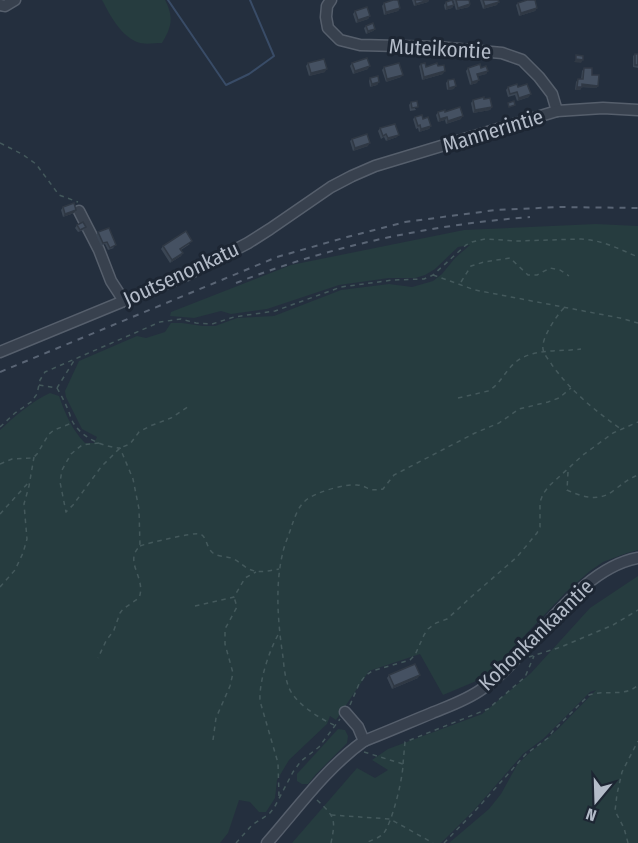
<svg xmlns="http://www.w3.org/2000/svg" width="638" height="843" font-family="'Fira Sans Condensed',sans-serif">
	<style>
		.green { fill: #263c3f }
		.lines { fill: none; stroke-linecap: round; stroke-linejoin: round }
		.stream { stroke: #394c67; stroke-width: 2 }
		.minor-casing { stroke: #565f6c; stroke-width: 13 }
		.path { stroke: #44595c; stroke-width: 1.5; stroke-dasharray: 4.5 4.5; stroke-linecap: butt }
		.minor { stroke: #38414e; stroke-width: 10 }
		.rail { stroke: #5a6575; stroke-width: 2; stroke-dasharray: 6 6; stroke-linecap: butt }
		.wall { fill: #3b4654 }
		.shaded-wall { fill: #303945 }
		.building { fill: #455162; stroke: #303945; stroke-width: 1.5 }
		.labels { text-anchor: middle; dominant-baseline: central; stroke-width: 6; stroke-linejoin: round; paint-order: stroke }
		.street-label { font-size: 21px; fill: #b4bcc9; stroke: #1d2633 }
	</style>
	<rect width="100%" height="100%" fill="#242f3e"/>
	<g class="green">
		<path d="M 102,0 L 165,0 C 174,17 172,27 162,43 C 154,43 144,45 137,42 C 120,35 110,15 102,0 Z"/>
		<path d="M 596,224 L 638,226 L 638,550 L 627,553 L 603,562 L 590,571 L 566,592 L 489,673 L 474,682 L 443,695 L 420,654 L 369,671 L 336,720 L 330,716 L 327,724 L 289,760 L 277,780 L 275,798 L 266,812 L 259,812 L 250,802 L 239,800 L 228,833 L 220,843 L 0,843 L 0,430 C 15,416 31,402 50,393 L 59,396 C 65,413 72,430 85,443 L 94,443 L 97,437 L 82,429 L 66,397 L 65,391 L 79,361 L 137,336 L 146,338 L 165,332 L 171,323 L 182,323 L 203,326 L 215,326 L 237,318 L 274,316 L 341,290 L 389,284 L 412,287 L 433,281 L 442,274 L 455,258 L 470,245 L 458,247 L 435,269 L 425,275 L 415,278 L 389,278 L 339,285 L 267,309 L 231,314 L 221,311 L 194,318 L 170,316 L 171,312 L 291,265 L 464,230 Z"/>
		<polygon points="638,576 638,843 449,843 489,809 501,794 517,765 527,755 557,730 596,690 590,692 543,739 523,754 475,809 441,843 292,843 357,768 375,778 388,770 372,760 388,749 482,714 531,673 590,608"/>
		<polygon points="338,729 345,730 348,736 347,743 316,774 308,784 302,784 297,781 297,774"/>
	</g>
	<g class="lines">
		<polyline class="stream" points="168,0 226,85 249,74 274,56 250,0"/>
		<defs>
			<g id="minor">
				<polyline points="331,0 327,6 326,17 328,28 340,40 360,45 437,47 502,53 522,60 539,77 552,94 557,111"/>
				<polyline points="0,5 5,6 15,0"/>
				<polyline points="79,211 99,250 111,281 124,301"/>
				<polyline points="0,352 187,275 248,243 270,229 331,187 352,176 375,166 557,111 603,108 638,110"/>
				<polyline points="345,712 358,727 364,741"/>
				<path d="M 267,843 C 298,808 326,768 364,741 C 387,732 410,722 432,713 C 449,706 467,700 482,689 C 534,653 574,570 638,558"/>
			</g>
		</defs>
		<use href="#minor" class="minor-casing"/>
		<g class="path">
			<polyline points="0,143 22,154 36,164 59,195 78,202"/>
			<polyline points="433,275 475,290 620,318 638,323"/>
			<polyline points="461,282 471,266 484,262 510,258 528,275 537,275 550,268 560,270 569,276"/>
			<path d="M 564,308 C 557,315 541,338 543,349 C 544,355 549,360 552,365 C 571,391 595,411 621,429"/>
			<polyline points="39,385 57,388 75,359"/>
			<path d="M 57,388 C 61,395 65,402 68,410 C 70,414 71,420 74,424 C 83,438 103,447 120,448 L 133,479 L 139,509 L 140,546 C 123,562 147,578 139,598 L 123,609 L 120,613 L 114,630 L 106,641 L 98,658"/>
			<path d="M 458,398 L 488,391 C 500,385 506,369 517,361 C 535,348 560,352 581,349"/>
			<path d="M 0,427 L 15,413 L 31,402 L 37,394 L 40,380 L 45,372 L 160,322 L 181,319 L 196,323 L 212,324 L 234,317 L 275,311 L 341,287 L 393,280 L 424,279 L 433,275 L 466,245 L 472,242 L 485,239 L 517,241 L 581,239 C 602,240 619,249 638,257"/>
			<polyline points="99,443 82,445 71,454 62,470 60,482 66,512 73,505 101,467 120,448 130,444 139,432 150,426 171,418 189,406"/>
			<polyline points="0,464 12,459 30,458 34,457 37,454 49,434 54,430 72,423"/>
			<path d="M 568,472 L 567,490 C 582,497 599,502 613,491 C 622,484 628,479 638,475"/>
			<polyline points="0,514 29,482"/>
			<path d="M 140,546 C 148,543 194,532 200,534 C 207,536 206,548 213,553 C 218,557 225,556 231,558 C 237,560 241,564 247,568 C 257,574 268,571 279,569"/>
			<polyline points="0,587 15,570 23,553 27,539 24,504 29,486 34,457"/>
			<polyline points="195,606 234,597 245,578 256,572"/>
			<polyline points="558,626 569,614"/>
			<polyline points="529,657 561,647 613,625 638,610"/>
			<polyline points="350,705 359,684 365,676 372,671 410,660 415,655 424,635 428,629 436,623 447,619 457,610 471,597 517,557 537,533 540,527 540,502 543,494 549,486 583,455 613,433 638,422"/>
			<path d="M 334,725 C 319,718 296,704 289,688 C 285,678 284,667 283,657 C 278,624 275,588 282,556 C 284,545 289,535 292,525 C 295,517 298,507 305,501 C 315,492 344,484 357,485 C 369,486 366,492 383,489 L 394,475 L 475,433 L 499,423 L 519,409 L 548,402 L 559,398 L 571,388"/>
			<polyline points="213,740 216,718 230,686 233,673 225,644 225,629 237,607 234,597"/>
			<path d="M 364,752 L 403,764 C 403,778 392,824 383,834 C 379,838 370,841 365,843"/>
			<polyline points="403,764 405,742 488,709 525,677 534,656"/>
			<path d="M 279,796 L 278,763 L 260,701 C 259,681 269,651 279,633"/>
			<path d="M 317,800 C 335,817 336,819 331,843"/>
			<polyline points="331,815 390,819 433,843"/>
			<polyline points="236,843 252,825 269,814 274,808 293,772 301,761 319,747 340,719"/>
			<path d="M 444,843 L 475,811 L 526,754 L 548,738 L 553,731 L 589,695 C 606,689 624,698 638,685"/>
			<polyline points="628,843 624,828 615,811 617,794 622,772 638,741"/>
		</g>
		<use href="#minor" class="minor"/>
		<g class="rail">
			<path d="M 236,283 C 330,246 429,225 530,217"/>
			<polyline points="0,372 277,257 347,237 405,222 496,210 560,207 638,208"/>
		</g>
	</g>
	<g class="wall">
		<polygon points="412,0 429,0 428,2 414,6"/>
		<polygon points="453,0 469,0 470,4 469,7 456,10"/>
		<polygon points="480,0 498,0 497,5 483,9"/>
		<polygon points="446,2 454,5 452,8 445,10 444,5"/>
		<polygon points="384,3 400,8 398,11 384,15 382,6"/>
		<polygon points="518,3 537,8 535,11 519,16 516,5"/>
		<polygon points="355,11 370,16 368,19 356,23 353,14"/>
		<polygon points="366,26 375,29 373,31 366,34 364,28"/>
		<polygon points="635,54 638,54 638,68 633,67 633,56"/>
		<polygon points="308,63 325,72 309,76 306,66"/>
		<polygon points="352,63 368,69 353,74 350,66"/>
		<polygon points="421,64 426,67 438,66 443,74 422,80 419,66"/>
		<polygon points="384,67 401,77 386,82 382,70"/>
		<polygon points="468,68 481,68 488,71 486,74 478,76 477,83 470,85 466,71"/>
		<polygon points="584,68 592,75 598,86 596,88 582,87 580,90 575,90 576,82 578,79 581,79 582,71"/>
		<polygon points="370,78 379,82 377,85 370,87 369,81"/>
		<polygon points="448,80 454,89 447,90 446,83"/>
		<polygon points="508,87 518,87 529,97 517,101 515,95 508,97 506,90"/>
		<polygon points="484,99 492,107 490,110 473,113 471,103 473,100"/>
		<polygon points="411,102 416,110 410,111 409,105"/>
		<polygon points="438,112 445,112 461,119 446,124 445,120 438,122 436,115"/>
		<polygon points="415,117 423,119 431,126 429,129 419,132 418,128 416,129 413,119"/>
		<polygon points="380,128 397,137 386,141 384,137 381,139 378,131"/>
		<polygon points="352,139 368,146 353,151 350,141"/>
		<polygon points="63,207 74,213 63,217 61,210"/>
		<polygon points="77,225 86,227 84,230 78,232 75,228"/>
		<polygon points="98,232 114,248 108,250 105,244 101,246 96,235"/>
		<polygon points="190,244 181,250 183,253 181,256 170,263 161,249 163,246"/>
		<polygon points="389,675 418,678 392,689 387,678"/>
	</g>
	<g class="shaded-wall">
		<polygon points="428,0 429,0 428,2 414,6 416,4"/>
		<polygon points="499,2 497,5 483,9 485,6"/>
		<polygon points="470,4 469,7 456,10 458,8"/>
		<polygon points="454,5 452,8 445,10 447,7"/>
		<polygon points="400,8 398,11 384,15 386,12"/>
		<polygon points="537,8 535,11 519,16 521,13"/>
		<polygon points="370,16 368,19 356,23 358,20"/>
		<polygon points="375,29 373,31 366,34 368,31"/>
		<polygon points="576,59 583,60 581,63 574,62"/>
		<polygon points="370,66 368,69 353,74 355,71"/>
		<polygon points="327,69 325,72 309,76 311,73"/>
		<polygon points="445,71 443,74 422,80 424,77"/>
		<polygon points="488,71 486,74 475,77 477,74"/>
		<polygon points="403,75 401,77 386,82 387,79"/>
		<polygon points="479,80 477,83 470,85 472,82"/>
		<polygon points="379,82 377,85 370,87 372,84"/>
		<polygon points="582,84 598,86 596,88 580,87"/>
		<polygon points="456,86 454,89 447,90 449,88"/>
		<polygon points="577,87 582,87 580,90 575,90"/>
		<polygon points="531,94 529,97 517,101 519,98"/>
		<polygon points="492,107 490,110 473,113 475,110"/>
		<polygon points="463,116 461,119 446,124 448,121"/>
		<polygon points="447,117 445,120 438,122 440,119"/>
		<polygon points="431,126 429,129 419,132 421,129"/>
		<polygon points="399,135 397,137 386,141 388,138"/>
		<polygon points="370,143 368,146 353,151 355,148"/>
		<polygon points="76,210 74,213 63,217 65,214"/>
		<polygon points="183,253 181,256 170,263 172,260"/>
		<polygon points="420,675 418,678 392,689 394,686"/>
	</g>
	<g class="building">
		<polygon points="393,0 398,0 400,8 386,12 384,3"/>
		<polygon points="415,0 428,0 416,4"/>
		<polygon points="452,0 454,5 447,7 446,2"/>
		<polygon points="456,0 469,0 470,4 458,8"/>
		<polygon points="483,0 498,0 499,2 485,6"/>
		<polygon points="527,0 535,0 537,8 521,13 518,3"/>
		<polygon points="367,7 370,16 358,20 355,11"/>
		<polygon points="373,23 375,29 368,31 366,26"/>
		<rect x="635" y="54" width="3" height="11"/>
		<polygon points="576,55 583,56 583,60 576,59"/>
		<polygon points="367,58 370,66 355,71 352,63"/>
		<polygon points="324,59 327,69 311,73 308,63"/>
		<polygon points="399,63 403,75 387,79 384,67"/>
		<polygon points="425,63 426,67 437,63 438,66 444,65 445,71 424,77 421,64"/>
		<polygon points="480,64 481,68 486,66 488,71 477,74 479,80 472,82 468,68"/>
		<polygon points="584,68 592,68 592,75 599,75 598,86 582,84 582,87 577,87 578,79 583,79"/>
		<polygon points="378,76 379,82 372,84 370,78"/>
		<polygon points="454,79 456,86 449,88 448,80"/>
		<polygon points="517,84 518,87 527,84 531,94 519,98 517,92 510,94 508,87"/>
		<polygon points="484,97 484,99 490,98 492,107 475,110 473,100"/>
		<polygon points="417,101 418,107 412,108 411,102"/>
		<polygon points="514,101 515,105 509,107 508,103"/>
		<polygon points="460,107 463,116 448,121 447,117 440,119 438,112 445,110 445,112"/>
		<polygon points="422,115 423,119 428,117 431,126 421,129 420,125 418,126 415,117"/>
		<polygon points="395,124 399,135 388,138 386,134 383,136 380,128"/>
		<polygon points="367,134 370,143 355,148 352,139"/>
		<polygon points="74,203 76,210 65,214 63,207"/>
		<polygon points="83,222 86,227 80,230 77,225"/>
		<polygon points="109,228 116,245 110,248 107,242 103,243 98,232"/>
		<polygon points="186,231 192,241 180,249 183,253 172,260 163,246"/>
		<polygon points="415,664 420,675 394,686 389,675"/>
	</g>
	<g class="labels">
		<g class="street-label">
			<text transform="translate(440 49) rotate(3)">Muteikontie</text>
			<text transform="translate(493 131) rotate(-17)">Mannerintie</text>
			<text transform="translate(181 274) rotate(-25)">Joutsenonkatu</text>
			<text transform="translate(536 635) rotate(-44)">Kohonkankaantie</text>
		</g>
	</g>
	<g transform="translate(596 801) rotate(199)" stroke="#1d2633" stroke-width="4.5" paint-order="stroke">
	<path d="M0-4.5L10 22L0 15L-10 22Z" fill="#b4bcc9"/>
	<text y="-9" font-size="16" font-weight="bold" text-anchor="middle" fill="#b4bcc9">N</text>
	</g>
</svg>
